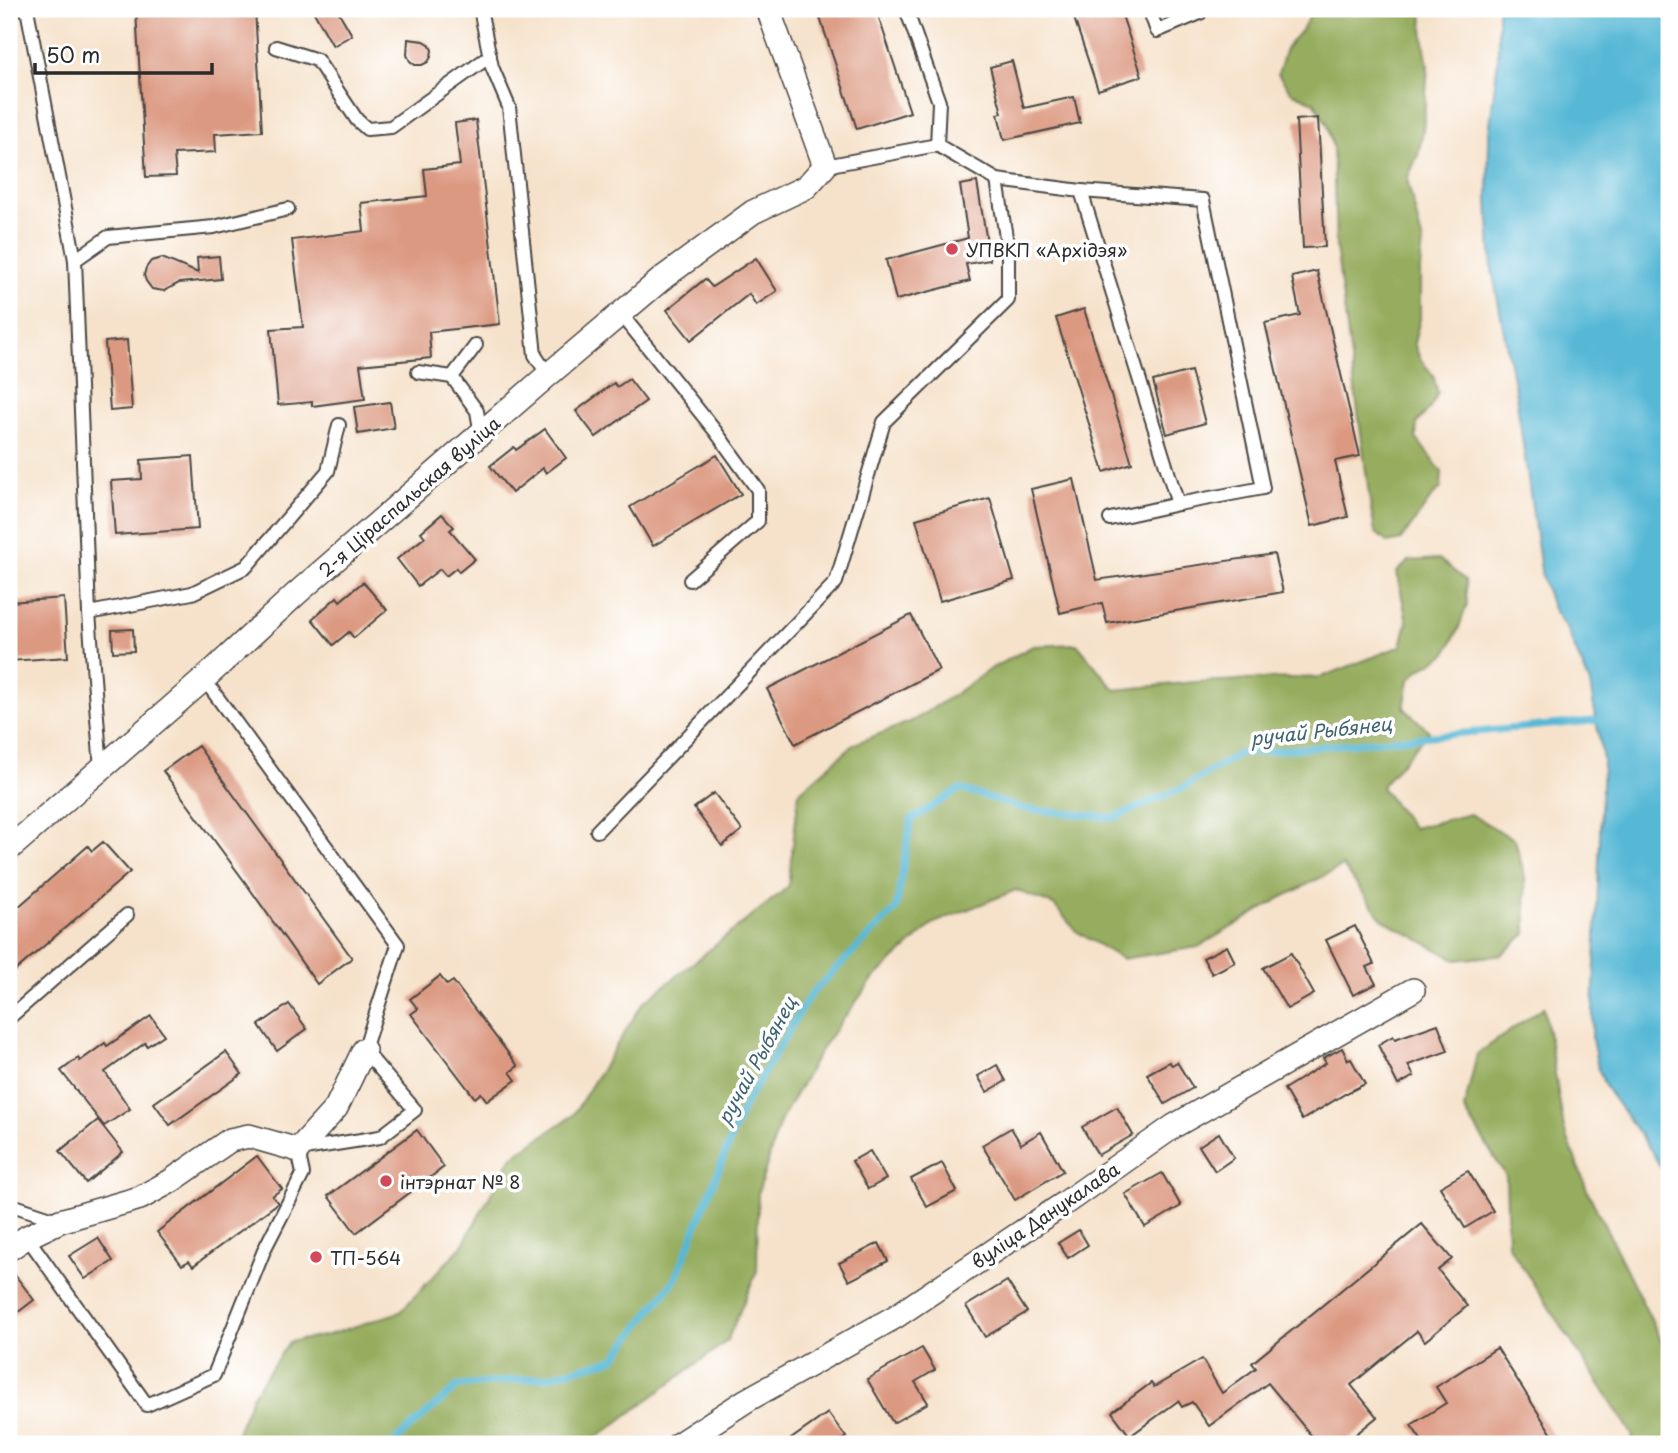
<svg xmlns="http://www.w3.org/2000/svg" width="1678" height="1453" font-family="'Playpen Sans',sans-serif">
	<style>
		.forest { fill: #96ad5f; stroke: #606c45; stroke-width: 2 }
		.water { fill: #56b8d5; stroke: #407280; stroke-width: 2 }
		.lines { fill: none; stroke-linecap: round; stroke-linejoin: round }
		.stream { stroke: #56b8d5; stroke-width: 7 }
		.building { fill: #dc9981 }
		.service-casing { stroke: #494643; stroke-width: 16 }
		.minor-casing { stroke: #494643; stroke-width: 26 }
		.service { stroke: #fff; stroke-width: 12 }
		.minor { stroke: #fff; stroke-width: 23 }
		.poi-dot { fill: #d1495b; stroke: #fff; stroke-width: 2.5 }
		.labels { text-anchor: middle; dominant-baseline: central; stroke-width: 7; stroke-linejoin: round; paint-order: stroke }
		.poi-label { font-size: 18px; fill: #2b2b2b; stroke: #fff; text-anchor: start }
		.street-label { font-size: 18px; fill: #2b2b2b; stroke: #fff }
		.water-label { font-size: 19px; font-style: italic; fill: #3c636f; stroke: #fff }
	</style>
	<rect width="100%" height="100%" fill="#fff"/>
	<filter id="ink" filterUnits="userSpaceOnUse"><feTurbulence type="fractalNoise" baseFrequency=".0143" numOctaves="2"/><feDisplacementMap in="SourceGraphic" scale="14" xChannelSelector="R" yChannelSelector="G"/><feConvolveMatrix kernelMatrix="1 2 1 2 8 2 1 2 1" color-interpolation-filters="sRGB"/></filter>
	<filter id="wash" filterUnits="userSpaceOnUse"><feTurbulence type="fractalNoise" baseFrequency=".00686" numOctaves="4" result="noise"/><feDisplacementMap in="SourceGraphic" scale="28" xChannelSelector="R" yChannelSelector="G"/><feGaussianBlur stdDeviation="1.57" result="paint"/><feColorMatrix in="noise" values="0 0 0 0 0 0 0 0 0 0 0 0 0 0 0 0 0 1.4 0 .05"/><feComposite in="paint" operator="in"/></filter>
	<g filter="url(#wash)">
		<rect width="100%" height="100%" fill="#f6e2cb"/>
		<g class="forest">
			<polygon points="1313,9 1422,9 1424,42 1428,66 1423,131 1418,155 1407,179 1423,243 1420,269 1420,319 1414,343 1420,359 1433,375 1438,393 1430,408 1417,423 1416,438 1442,472 1441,488 1432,497 1401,540 1388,543 1375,532 1371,509 1336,247 1333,148 1327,124 1314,102 1291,92 1278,74 1286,48 1303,28"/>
			<polygon points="1439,559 1465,580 1467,604 1458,630 1446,654 1419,670 1409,680 1404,708 1429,731 1381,787 1413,828 1470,814 1515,840 1525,878 1526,934 1501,955 1456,960 1382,919 1343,866 1281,898 1198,947 1122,959 1076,931 1054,905 1016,890 934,923 874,978 823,1046 780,1122 758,1193 757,1271 727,1341 602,1434 584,1444 232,1444 252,1396 289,1342 328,1335 400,1312 462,1246 511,1158 573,1115 643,1003 788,887 799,792 854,744 912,721 955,694 990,669 1033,646 1077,644 1115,690 1195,682 1322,677 1401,646 1407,622 1397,572 1409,561"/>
			<polygon points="1544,1007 1564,1129 1588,1192 1669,1356 1669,1444 1633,1444 1632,1434 1508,1245 1506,1176 1464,1109 1477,1054"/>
		</g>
		<polygon class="water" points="1498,9 1669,9 1669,1181 1650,1149 1605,1086 1598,1068 1592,1039 1603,760 1590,684 1567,630 1552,607 1542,577 1516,395 1492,269 1488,201 1489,132 1498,59"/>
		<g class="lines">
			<polyline class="stream" points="394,1444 396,1440 458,1386 546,1377 614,1359 676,1278 743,1108 810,995 896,909 911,820 960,789 1025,809 1114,818 1186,786 1239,754 1603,720"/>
		</g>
		<g id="blocks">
			<g class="building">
				<polygon points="164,9 255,9 262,131 215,134 216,152 174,154 176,176 146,177 136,11"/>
				<polygon points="312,9 337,9 352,35 333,46"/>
				<polygon points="817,9 876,9 910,112 857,129"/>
				<polygon points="1071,9 1120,9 1142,76 1098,90"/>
				<polygon points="408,39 424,41 429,44 432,50 431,57 428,62 422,65 415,65 410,61 407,55"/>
				<polygon points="1012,61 1024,108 1074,97 1080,123 1004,140 998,114 1002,113 990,67"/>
				<polygon points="1318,118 1325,247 1303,248 1296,120"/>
				<polygon points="476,120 500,324 429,332 431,358 360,365 365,399 312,406 312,402 278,405 271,329 303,327 292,240 364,231 361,203 427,196 424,169 460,165 455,123"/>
				<polygon points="977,182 990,260 966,264 970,281 896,300 886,260 968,238 960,185"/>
				<polygon points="219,256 221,279 179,283 164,291 152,289 146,281 144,275 146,268 151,261 162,258 198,273 197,258"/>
				<polygon points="756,258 777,291 756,305 749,294 691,340 667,310 705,279 712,287"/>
				<polygon points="1317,271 1360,456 1335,461 1348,517 1312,526 1265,323 1300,315 1292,277"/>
				<polygon points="1084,309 1132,463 1104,472 1056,318"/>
				<polygon points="127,340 132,409 110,411 105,342"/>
				<polygon points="1191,371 1205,423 1167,434 1153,381"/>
				<polygon points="629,379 646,401 596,437 576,411 614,383 617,387"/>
				<polygon points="390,402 394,428 358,434 354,407"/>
				<polygon points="545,429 566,458 546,473 543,468 512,493 490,466 514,447 516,450"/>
				<polygon points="717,455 741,494 653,546 630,507"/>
				<polygon points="193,456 198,529 115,535 111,481 142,479 141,460"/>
				<polygon points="1074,479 1097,580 1274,554 1283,592 1107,623 1102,603 1060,613 1031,489"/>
				<polygon points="990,498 1014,580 940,601 916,519"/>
				<polygon points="442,514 454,527 450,530 475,559 459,572 456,568 446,576 440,569 418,586 397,559 425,537 421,532"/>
				<polygon points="363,582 387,610 354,638 349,632 333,645 312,619 337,597 340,601"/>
				<polygon points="64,598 68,657 9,661 9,602"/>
				<polygon points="911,615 939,670 795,744 767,689"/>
				<polygon points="133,629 134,651 113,652 112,630"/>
				<polygon points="198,746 352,958 317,984 245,882 163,771"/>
				<polygon points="714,793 742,830 722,846 694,808"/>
				<polygon points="103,842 130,872 9,976 9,915 88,846 92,851"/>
				<polygon points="1355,926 1374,964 1367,967 1376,984 1353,995 1326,940"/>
				<polygon points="1227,946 1235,962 1212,974 1203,958"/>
				<polygon points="1291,953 1314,994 1287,1009 1263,968"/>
				<polygon points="440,976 447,985 453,981 518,1066 510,1072 516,1080 487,1101 481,1093 475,1098 411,1014 418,1009 410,999"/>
				<polygon points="289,1004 307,1029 277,1051 259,1025"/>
				<polygon points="151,1016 164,1035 147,1046 145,1043 105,1072 130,1109 104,1126 61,1071 78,1058 80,1061 105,1043 107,1046"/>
				<polygon points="1438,1024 1448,1051 1408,1065 1414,1076 1398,1085 1378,1045 1393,1036 1395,1039"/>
				<polygon points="1342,1048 1348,1060 1351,1059 1365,1084 1345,1094 1302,1120 1284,1089 1326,1063 1323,1058"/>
				<polygon points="226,1052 242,1074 170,1125 154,1103"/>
				<polygon points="1169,1062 1172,1065 1177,1062 1193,1088 1165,1104 1147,1074"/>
				<polygon points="997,1065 1006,1081 987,1092 978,1076"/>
				<polygon points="1117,1107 1133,1135 1098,1155 1082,1127"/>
				<polygon points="98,1120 123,1152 86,1183 60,1151"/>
				<polygon points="1011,1128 1021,1144 1041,1132 1063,1171 1015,1200 982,1145"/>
				<polygon points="417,1130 444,1167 356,1233 328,1196"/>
				<polygon points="1219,1133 1234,1158 1215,1171 1199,1146"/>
				<polygon points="870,1151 886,1179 868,1189 852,1161"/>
				<polygon points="257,1156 282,1189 272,1196 278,1203 193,1266 189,1261 182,1265 157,1232"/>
				<polygon points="942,1163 957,1191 927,1207 911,1179"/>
				<polygon points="1468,1171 1493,1211 1465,1228 1440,1187"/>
				<polygon points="1162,1173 1181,1206 1145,1227 1125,1194"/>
				<polygon points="1422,1224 1452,1259 1438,1270 1467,1306 1425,1341 1417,1331 1351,1385 1377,1417 1344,1444 1318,1444 1268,1383 1209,1426 1192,1402 1182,1407 1178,1401 1130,1436 1112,1412 1151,1383 1154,1387 1202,1359 1222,1393 1256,1368 1252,1363"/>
				<polygon points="1079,1230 1088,1245 1068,1258 1058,1243"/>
				<polygon points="98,1238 113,1261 85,1279 69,1256"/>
				<polygon points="879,1243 888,1261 849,1281 839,1263"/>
				<polygon points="9,1267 34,1300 9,1319"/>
				<polygon points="1007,1281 1027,1312 985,1337 966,1306"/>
				<polygon points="922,1348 935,1370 915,1382 928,1403 893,1423 867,1379"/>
				<polygon points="1497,1348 1558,1444 1424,1444 1411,1425 1446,1403 1436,1387"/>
				<polygon points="828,1413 846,1437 836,1444 784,1444"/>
			</g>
		</g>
	</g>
	<g filter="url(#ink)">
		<use href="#blocks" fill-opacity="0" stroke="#494643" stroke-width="2"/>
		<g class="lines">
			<defs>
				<g id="service">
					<polyline points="27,9 75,260 89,613 101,769"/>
					<polyline points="480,9 492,67 509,107 535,355 548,375"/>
					<polyline points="906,9 939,102 937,145"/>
					<polyline points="1149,9 1157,31 1200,13 1198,9"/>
					<polyline points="276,47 317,60 357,120 367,129 391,127 490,56"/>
					<polyline points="825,166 937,145 997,180 1081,191 1178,504"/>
					<polyline points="1081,191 1203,200 1263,488 1178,504 1110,519"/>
					<polyline points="75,260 108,237 214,227 288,209"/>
					<polyline points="621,314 716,432 758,490 758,521 690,580"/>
					<polyline points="476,345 452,377 477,411 481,435"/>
					<polyline points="418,372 452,377"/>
					<polyline points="89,613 192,593 246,567 328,471 339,425"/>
					<polyline points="597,831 836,582 884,422 1008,300 1008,250 997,180"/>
					<polyline points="9,1018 127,915"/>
					<polyline points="9,1204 60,1221"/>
					<polyline points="27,1237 147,1405 214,1375 265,1248 303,1174 298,1150 380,1137 415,1110 364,1050 398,945 204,679"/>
				</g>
				<g id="minor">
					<polyline points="9,849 204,679 296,594 548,375 664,277 753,212 806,187 825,166 768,9"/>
					<polyline points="9,1249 27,1237 60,1221 140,1198 171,1181 230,1140 249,1136 298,1150 336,1108 364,1050"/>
					<polyline points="679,1444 747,1400 895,1317 1065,1203 1174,1126 1413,990"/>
				</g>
			</defs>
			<use href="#service" class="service-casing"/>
			<use href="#minor" class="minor-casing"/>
			<use href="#service" class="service"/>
			<use href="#minor" class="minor"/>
		</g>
	</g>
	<g class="poi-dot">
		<circle cx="952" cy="249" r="7"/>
		<circle cx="386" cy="1181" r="7"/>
		<circle cx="316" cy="1257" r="7"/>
	</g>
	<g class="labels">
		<g class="poi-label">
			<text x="966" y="249">УПВКП «Архідэя»</text>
			<text x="400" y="1181">інтэрнат № 8</text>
			<text x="330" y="1257">ТП-564</text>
		</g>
		<g class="street-label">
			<text transform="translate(409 496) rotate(-41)">2-я Ціраспальская вуліца</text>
			<text transform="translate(1045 1215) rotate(-34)">вуліца Данукалава</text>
		</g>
		<g class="water-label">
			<text transform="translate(1321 730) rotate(-6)">ручай Рыбянец</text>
			<text transform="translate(756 1060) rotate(-61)">ручай Рыбянец</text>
		</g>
	</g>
	<rect width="1678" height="1453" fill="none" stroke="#fff" stroke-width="35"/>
	<path d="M35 63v10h177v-10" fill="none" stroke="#2b2b2b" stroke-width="3.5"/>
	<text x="46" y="63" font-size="21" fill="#2b2b2b" stroke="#ffffff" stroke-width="5" paint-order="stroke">50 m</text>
</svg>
